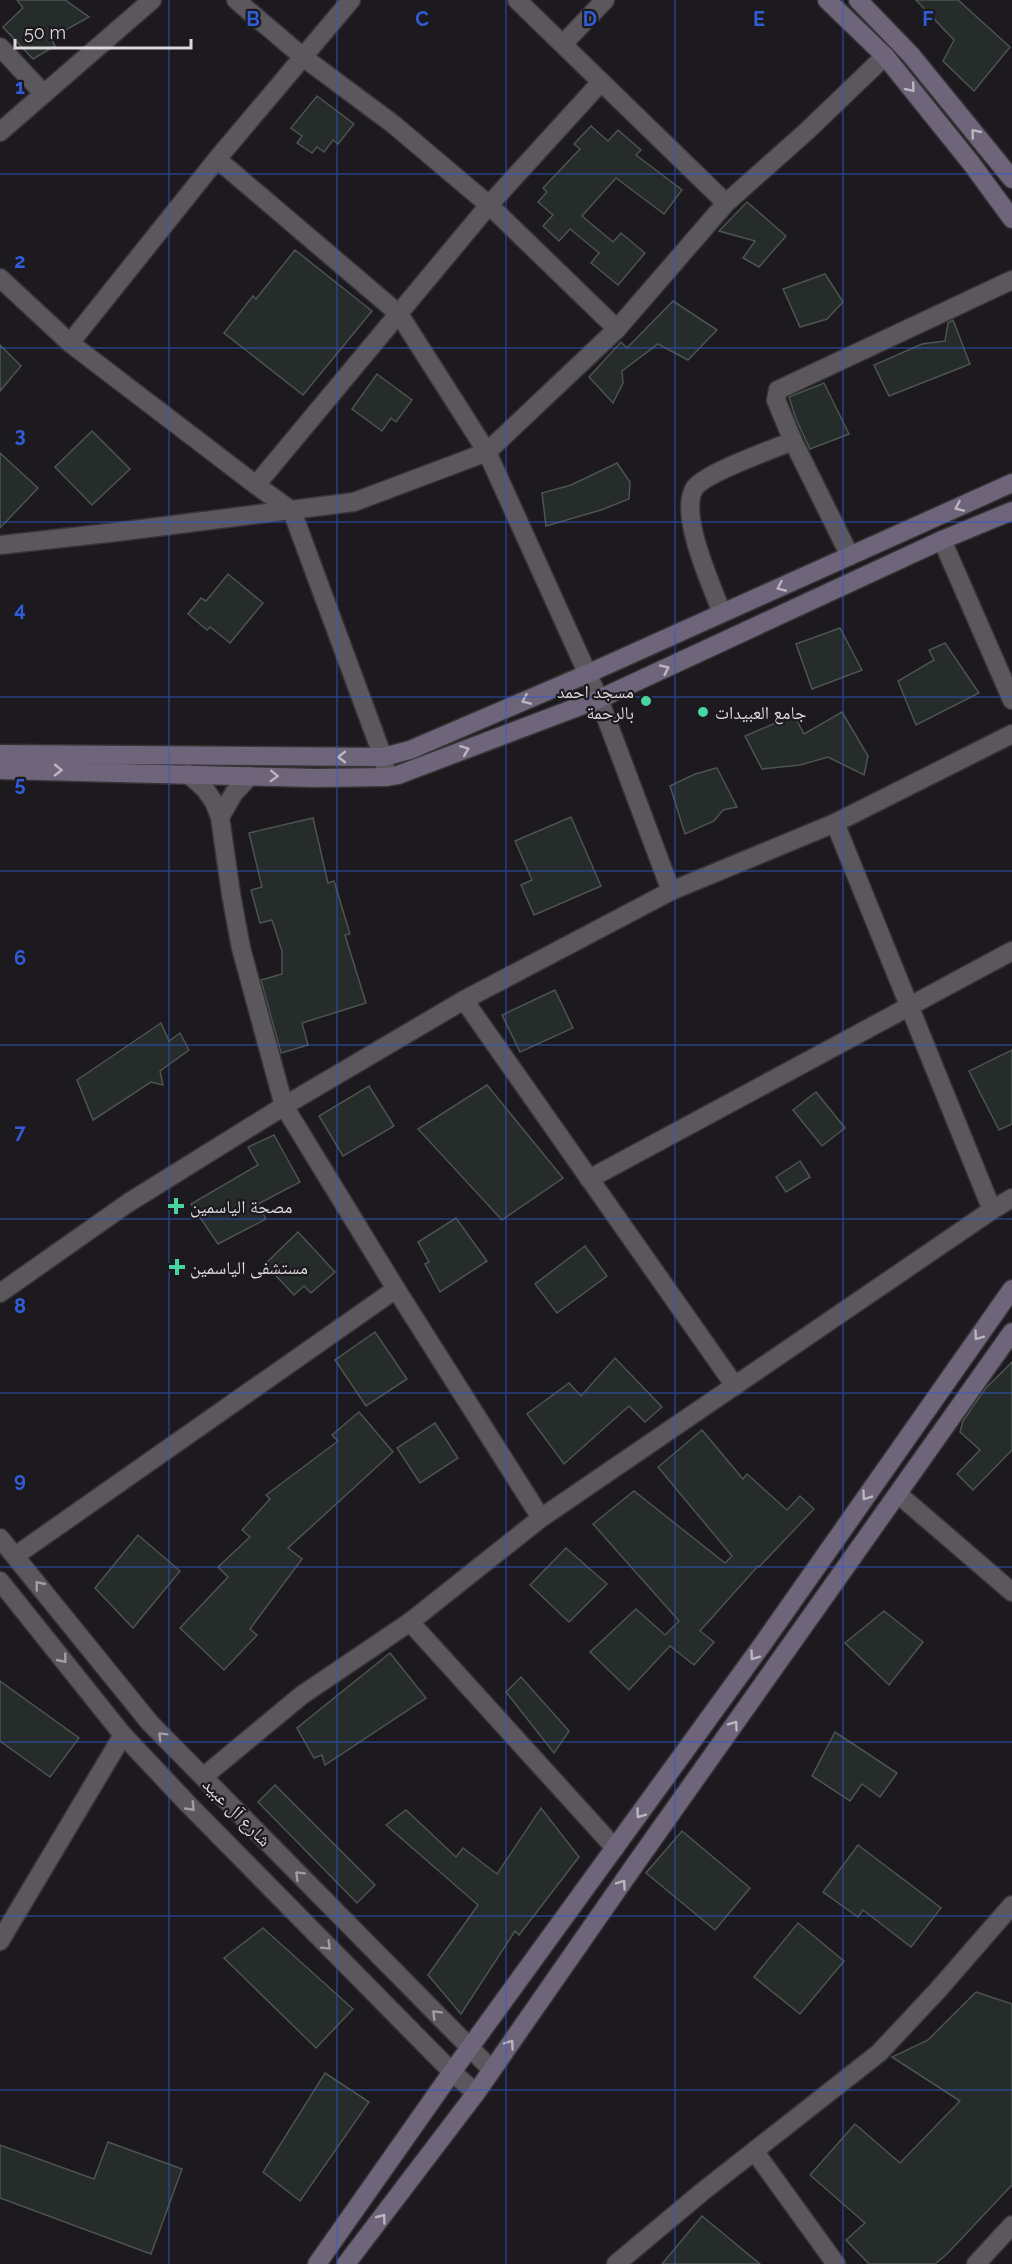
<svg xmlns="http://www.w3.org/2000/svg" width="1012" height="2264" font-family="Raleway,'Noto Naskh Arabic',sans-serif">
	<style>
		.building { fill: #262c29; stroke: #4d5350; stroke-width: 1.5 }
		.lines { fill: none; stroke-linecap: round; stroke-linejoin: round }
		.street-casing { stroke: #363437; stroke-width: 21 }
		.secondary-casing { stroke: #363437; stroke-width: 21 }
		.street { stroke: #5a585d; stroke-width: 18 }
		.secondary { stroke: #6f657a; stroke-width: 18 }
		.oneway { stroke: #bbb6bf }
		.oneway2 { stroke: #a19fa3 }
		.grid { fill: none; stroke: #305cd8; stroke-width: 1.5; stroke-opacity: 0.55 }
		.poi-dot { fill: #47d49e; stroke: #1c1a1e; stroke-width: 2 }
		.labels { text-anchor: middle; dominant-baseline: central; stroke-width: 4.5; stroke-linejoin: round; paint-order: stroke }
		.poi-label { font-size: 18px; fill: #dbd9dd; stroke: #1c1a1e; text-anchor: start }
		.street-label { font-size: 18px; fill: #dbd9dd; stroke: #1c1a1e }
		.grid-label { font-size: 20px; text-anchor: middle; font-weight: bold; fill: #305cd8; stroke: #1c1a1e; stroke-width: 4.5; stroke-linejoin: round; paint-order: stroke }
	</style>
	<rect width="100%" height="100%" fill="#1c1a1e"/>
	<g class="building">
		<polygon points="17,0 65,0 89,17 51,38 55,46 33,59 3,27 23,8"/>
		<polygon points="916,0 958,0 1010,47 974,91 943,61 954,40"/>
		<polygon points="317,96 354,124 338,144 333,140 324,152 317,147 312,153 297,143 302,136 291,128"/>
		<polygon points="591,126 608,141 618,130 641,150 636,155 682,190 664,214 616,178 582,216 613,242 621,233 645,253 618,285 591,263 599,253 570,229 559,241 543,226 553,215 538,202 547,192 543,188 580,149 574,144"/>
		<polygon points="747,202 786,236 759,267 743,258 755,241 719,231"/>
		<polygon points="295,250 372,311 303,395 224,333 253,296 256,299"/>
		<polygon points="825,274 843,302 827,319 800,327 783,289"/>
		<polygon points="673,301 717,330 688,360 658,344 622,371 623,383 613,403 589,377 621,342 627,348"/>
		<polygon points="953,320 970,364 889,396 874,365 922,344 945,341 948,323"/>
		<polygon points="0,345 21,366 0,391"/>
		<polygon points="377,374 412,400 396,422 391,418 382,431 352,409"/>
		<polygon points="824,383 849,434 810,449 796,419 789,397"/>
		<polygon points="92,431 130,469 92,505 55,467"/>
		<polygon points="0,453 38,488 0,528"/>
		<polygon points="617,463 630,482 629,499 601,510 546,526 542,493 571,485"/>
		<polygon points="228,574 263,603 230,643 210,627 207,630 188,614 201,598 206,601"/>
		<polygon points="840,628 862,670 812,689 796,644"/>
		<polygon points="945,643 979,693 916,725 898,681 934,660 929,650"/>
		<polygon points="842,712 868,756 864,775 828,757 800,765 762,769 745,736 794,715 804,734"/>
		<polygon points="717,768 737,807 723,810 714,821 685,834 670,786 695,774"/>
		<polygon points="571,817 601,886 534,915 521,885 532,880 515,841"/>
		<polygon points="313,818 328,883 334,881 350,934 345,935 366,1003 302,1023 308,1045 281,1053 261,980 282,974 282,951 272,920 260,923 251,890 262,887 249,833"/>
		<polygon points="555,990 573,1028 520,1052 502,1015"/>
		<polygon points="161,1023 169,1041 180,1033 189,1050 160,1071 163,1085 151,1082 93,1120 77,1080"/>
		<polygon points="1012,1050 1012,1124 999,1130 969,1071"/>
		<polygon points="487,1085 563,1178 502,1220 418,1129"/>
		<polygon points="369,1086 394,1126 343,1156 319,1116"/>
		<polygon points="816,1092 845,1128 822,1146 793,1110"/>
		<polygon points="274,1135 300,1182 258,1204 266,1219 218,1244 191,1204 258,1165 248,1147"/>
		<polygon points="800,1161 810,1177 786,1192 776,1177"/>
		<polygon points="456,1218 487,1261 440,1292 425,1264 429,1262 418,1242"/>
		<polygon points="298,1232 335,1272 311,1293 304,1286 294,1295 265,1264"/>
		<polygon points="585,1246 607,1276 557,1313 535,1284"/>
		<polygon points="375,1332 407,1379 366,1406 335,1360"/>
		<polygon points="615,1358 662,1407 645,1422 629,1406 564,1464 527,1414 569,1383 581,1396"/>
		<polygon points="1012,1362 1012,1450 973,1490 957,1474 980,1450 960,1432 963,1421 985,1389"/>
		<polygon points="359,1412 393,1452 288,1548 302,1559 250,1629 257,1635 224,1670 180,1628 228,1577 218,1567 250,1537 242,1530 270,1499 266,1495 338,1441 332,1435"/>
		<polygon points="435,1423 458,1458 420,1483 397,1448"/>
		<polygon points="702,1430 743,1479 747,1474 787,1510 800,1496 814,1509 759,1567 758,1566 700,1631 714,1642 694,1665 670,1646 629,1690 590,1652 636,1609 665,1635 679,1621 593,1524 634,1491 725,1563 732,1556 658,1467"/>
		<polygon points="138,1535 180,1571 133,1628 95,1588"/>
		<polygon points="566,1548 607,1584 569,1622 530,1585"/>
		<polygon points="884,1611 923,1642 889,1685 845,1643"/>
		<polygon points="390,1653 426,1698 325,1765 322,1755 314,1758 297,1728"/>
		<polygon points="521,1677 569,1731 554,1753 506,1692"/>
		<polygon points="0,1681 79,1738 50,1777 0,1741"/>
		<polygon points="835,1732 897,1773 880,1797 862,1784 850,1801 812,1776"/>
		<polygon points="275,1785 375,1885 357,1903 258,1802"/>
		<polygon points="541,1808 579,1857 519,1935 515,1931 461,2014 428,1975 478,1905 386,1825 406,1810 456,1857 463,1848 497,1874"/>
		<polygon points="682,1831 750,1888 715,1930 646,1873"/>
		<polygon points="858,1845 941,1908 911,1947 863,1910 858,1917 823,1892"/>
		<polygon points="798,1923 844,1961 800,2014 754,1977"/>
		<polygon points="263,1928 353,2009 316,2048 224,1958"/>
		<polygon points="976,1992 1012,2004 1012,2185 947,2254 935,2264 869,2264 846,2240 865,2223 810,2175 855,2124 900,2163 960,2101 892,2057 928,2040"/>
		<polygon points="325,2073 369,2102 300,2201 263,2172"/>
		<polygon points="108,2142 182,2169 151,2254 0,2198 0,2145 94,2179"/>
		<polygon points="702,2216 760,2264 662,2264"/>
	</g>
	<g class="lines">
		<defs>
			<g id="street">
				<polyline points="236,0 303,57 393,124 489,205 617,329"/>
				<polyline points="517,0 726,203"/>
				<polyline points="563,44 605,0"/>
				<polyline points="0,47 44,94"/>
				<polyline points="0,132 152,0"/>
				<polyline points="217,159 399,314 487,452 599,699 671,891"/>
				<polyline points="0,278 70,343 256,485 292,511 383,757 386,772"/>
				<polyline points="70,343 217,159 351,0"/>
				<polyline points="256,485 489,205 601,82"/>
				<polyline points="942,540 1012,700"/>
				<polyline points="0,545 117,532 354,502 487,452 617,329 726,203 807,131 885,56"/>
				<polyline points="850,556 793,441 776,400 778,390 1012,280"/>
				<path d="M 722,613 C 712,586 679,516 694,489 C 702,474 773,449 793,441"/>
				<polyline points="188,774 205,789 214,802 220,817 231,894 241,948 284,1106 396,1289 541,1518"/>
				<polyline points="220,817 234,793 250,776"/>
				<polyline points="835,823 992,1210"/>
				<polyline points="464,1000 735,1386"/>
				<polyline points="589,1179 1012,951"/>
				<polyline points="0,1293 128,1203 284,1106 464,1000 671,891 835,823 1012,734"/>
				<polyline points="898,1494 1012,1592"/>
				<polyline points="0,1538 150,1723 492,2070"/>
				<polyline points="15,1556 396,1289"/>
				<polyline points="0,1581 123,1735 188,1804 452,2072 476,2093"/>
				<polyline points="410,1622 615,1848"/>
				<polyline points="203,1777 302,1695 410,1622 541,1518 992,1210 1012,1198"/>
				<polyline points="0,1941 123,1735"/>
				<polyline points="755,2152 836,2264"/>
				<polyline points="616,2264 702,2192 879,2053 938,1990 1012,1905"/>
				<polyline points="976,2264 1012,2225"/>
			</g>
			<g id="secondary">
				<polyline points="827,0 885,56 971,163 1012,219"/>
				<polyline points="858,0 911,55 1012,179"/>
				<polyline points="0,754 383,757 410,750 587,674 1012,483"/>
				<polyline points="0,770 315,778 387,777 398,775 599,699 942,540 1012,511"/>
				<polyline points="317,2264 452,2072 762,1645 1012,1289"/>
				<polyline points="346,2264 476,2093 634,1866 1012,1332"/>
			</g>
		</defs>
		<use href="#street" class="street-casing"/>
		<use href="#secondary" class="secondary-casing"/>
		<use href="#street" class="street"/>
		<use href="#secondary" class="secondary"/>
	</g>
	<defs><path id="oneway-chevron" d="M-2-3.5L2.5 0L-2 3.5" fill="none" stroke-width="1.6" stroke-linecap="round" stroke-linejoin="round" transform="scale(1.5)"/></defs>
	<g class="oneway">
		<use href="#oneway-chevron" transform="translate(911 88) rotate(51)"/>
		<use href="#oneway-chevron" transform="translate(975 133) rotate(-129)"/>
		<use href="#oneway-chevron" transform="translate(959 507) rotate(156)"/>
		<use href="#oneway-chevron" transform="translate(781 587) rotate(156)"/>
		<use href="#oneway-chevron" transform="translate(665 669) rotate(-25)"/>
		<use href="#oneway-chevron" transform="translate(526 700) rotate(157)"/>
		<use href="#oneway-chevron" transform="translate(465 750) rotate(-21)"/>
		<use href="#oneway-chevron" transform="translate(342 757) rotate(180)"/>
		<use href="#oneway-chevron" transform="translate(58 770) rotate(1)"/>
		<use href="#oneway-chevron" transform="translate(274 776) rotate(2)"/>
		<use href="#oneway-chevron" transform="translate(978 1336) rotate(126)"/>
		<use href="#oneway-chevron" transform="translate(866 1496) rotate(125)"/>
		<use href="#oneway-chevron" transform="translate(754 1656) rotate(126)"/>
		<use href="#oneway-chevron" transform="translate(734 1725) rotate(-55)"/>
		<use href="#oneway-chevron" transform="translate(640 1814) rotate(126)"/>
		<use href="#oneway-chevron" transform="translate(622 1884) rotate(-55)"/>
		<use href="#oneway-chevron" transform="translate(510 2044) rotate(-55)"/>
		<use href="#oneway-chevron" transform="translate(382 2218) rotate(-53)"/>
	</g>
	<g class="oneway2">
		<use href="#oneway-chevron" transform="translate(39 1585) rotate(-129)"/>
		<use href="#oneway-chevron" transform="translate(63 1659) rotate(51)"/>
		<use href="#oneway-chevron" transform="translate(162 1736) rotate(-135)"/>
		<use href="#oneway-chevron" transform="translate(191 1807) rotate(46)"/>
		<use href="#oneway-chevron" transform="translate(299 1875) rotate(-135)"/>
		<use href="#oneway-chevron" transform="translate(327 1946) rotate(45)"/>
		<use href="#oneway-chevron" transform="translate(436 2014) rotate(-135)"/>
	</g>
	<path class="grid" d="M 169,0 L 169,2264M 337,0 L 337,2264M 506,0 L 506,2264M 675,0 L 675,2264M 843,0 L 843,2264M 0,174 L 1012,174M 0,348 L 1012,348M 0,522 L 1012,522M 0,697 L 1012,697M 0,871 L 1012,871M 0,1045 L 1012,1045M 0,1219 L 1012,1219M 0,1393 L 1012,1393M 0,1567 L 1012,1567M 0,1742 L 1012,1742M 0,1916 L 1012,1916M 0,2090 L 1012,2090"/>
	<g class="poi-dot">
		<circle cx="646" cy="701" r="6"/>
		<circle cx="703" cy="712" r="6"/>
		<path d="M173 1197h6v6h6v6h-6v6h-6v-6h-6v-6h6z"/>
		<path d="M174 1258h6v6h6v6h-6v6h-6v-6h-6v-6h6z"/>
	</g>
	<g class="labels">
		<g class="poi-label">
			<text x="634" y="691" text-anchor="end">مسجد احمد<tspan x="634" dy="21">بالرحمة</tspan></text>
			<text x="715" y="712">جامع العبيدات</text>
			<text x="190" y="1206">مصحة الياسمين</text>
			<text x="190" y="1267">مستشفى الياسمين</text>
		</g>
		<g class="street-label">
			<text transform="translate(237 1812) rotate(45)">شارع آل عبيد</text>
		</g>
	</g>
	<g class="grid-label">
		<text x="253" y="26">B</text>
		<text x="422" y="26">C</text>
		<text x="590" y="26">D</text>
		<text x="759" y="26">E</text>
		<text x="928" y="26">F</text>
		<text x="20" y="94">1</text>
		<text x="20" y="268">2</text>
		<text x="20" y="442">3</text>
		<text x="20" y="616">4</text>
		<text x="20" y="791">5</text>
		<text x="20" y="965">6</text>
		<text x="20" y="1139">7</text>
		<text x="20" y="1313">8</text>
		<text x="20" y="1487">9</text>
	</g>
	<path d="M15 39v9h176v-9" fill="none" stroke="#dbd9dd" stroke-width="3"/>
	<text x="24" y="39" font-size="18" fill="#dbd9dd" stroke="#1c1a1e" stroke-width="4.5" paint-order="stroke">50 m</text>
</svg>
